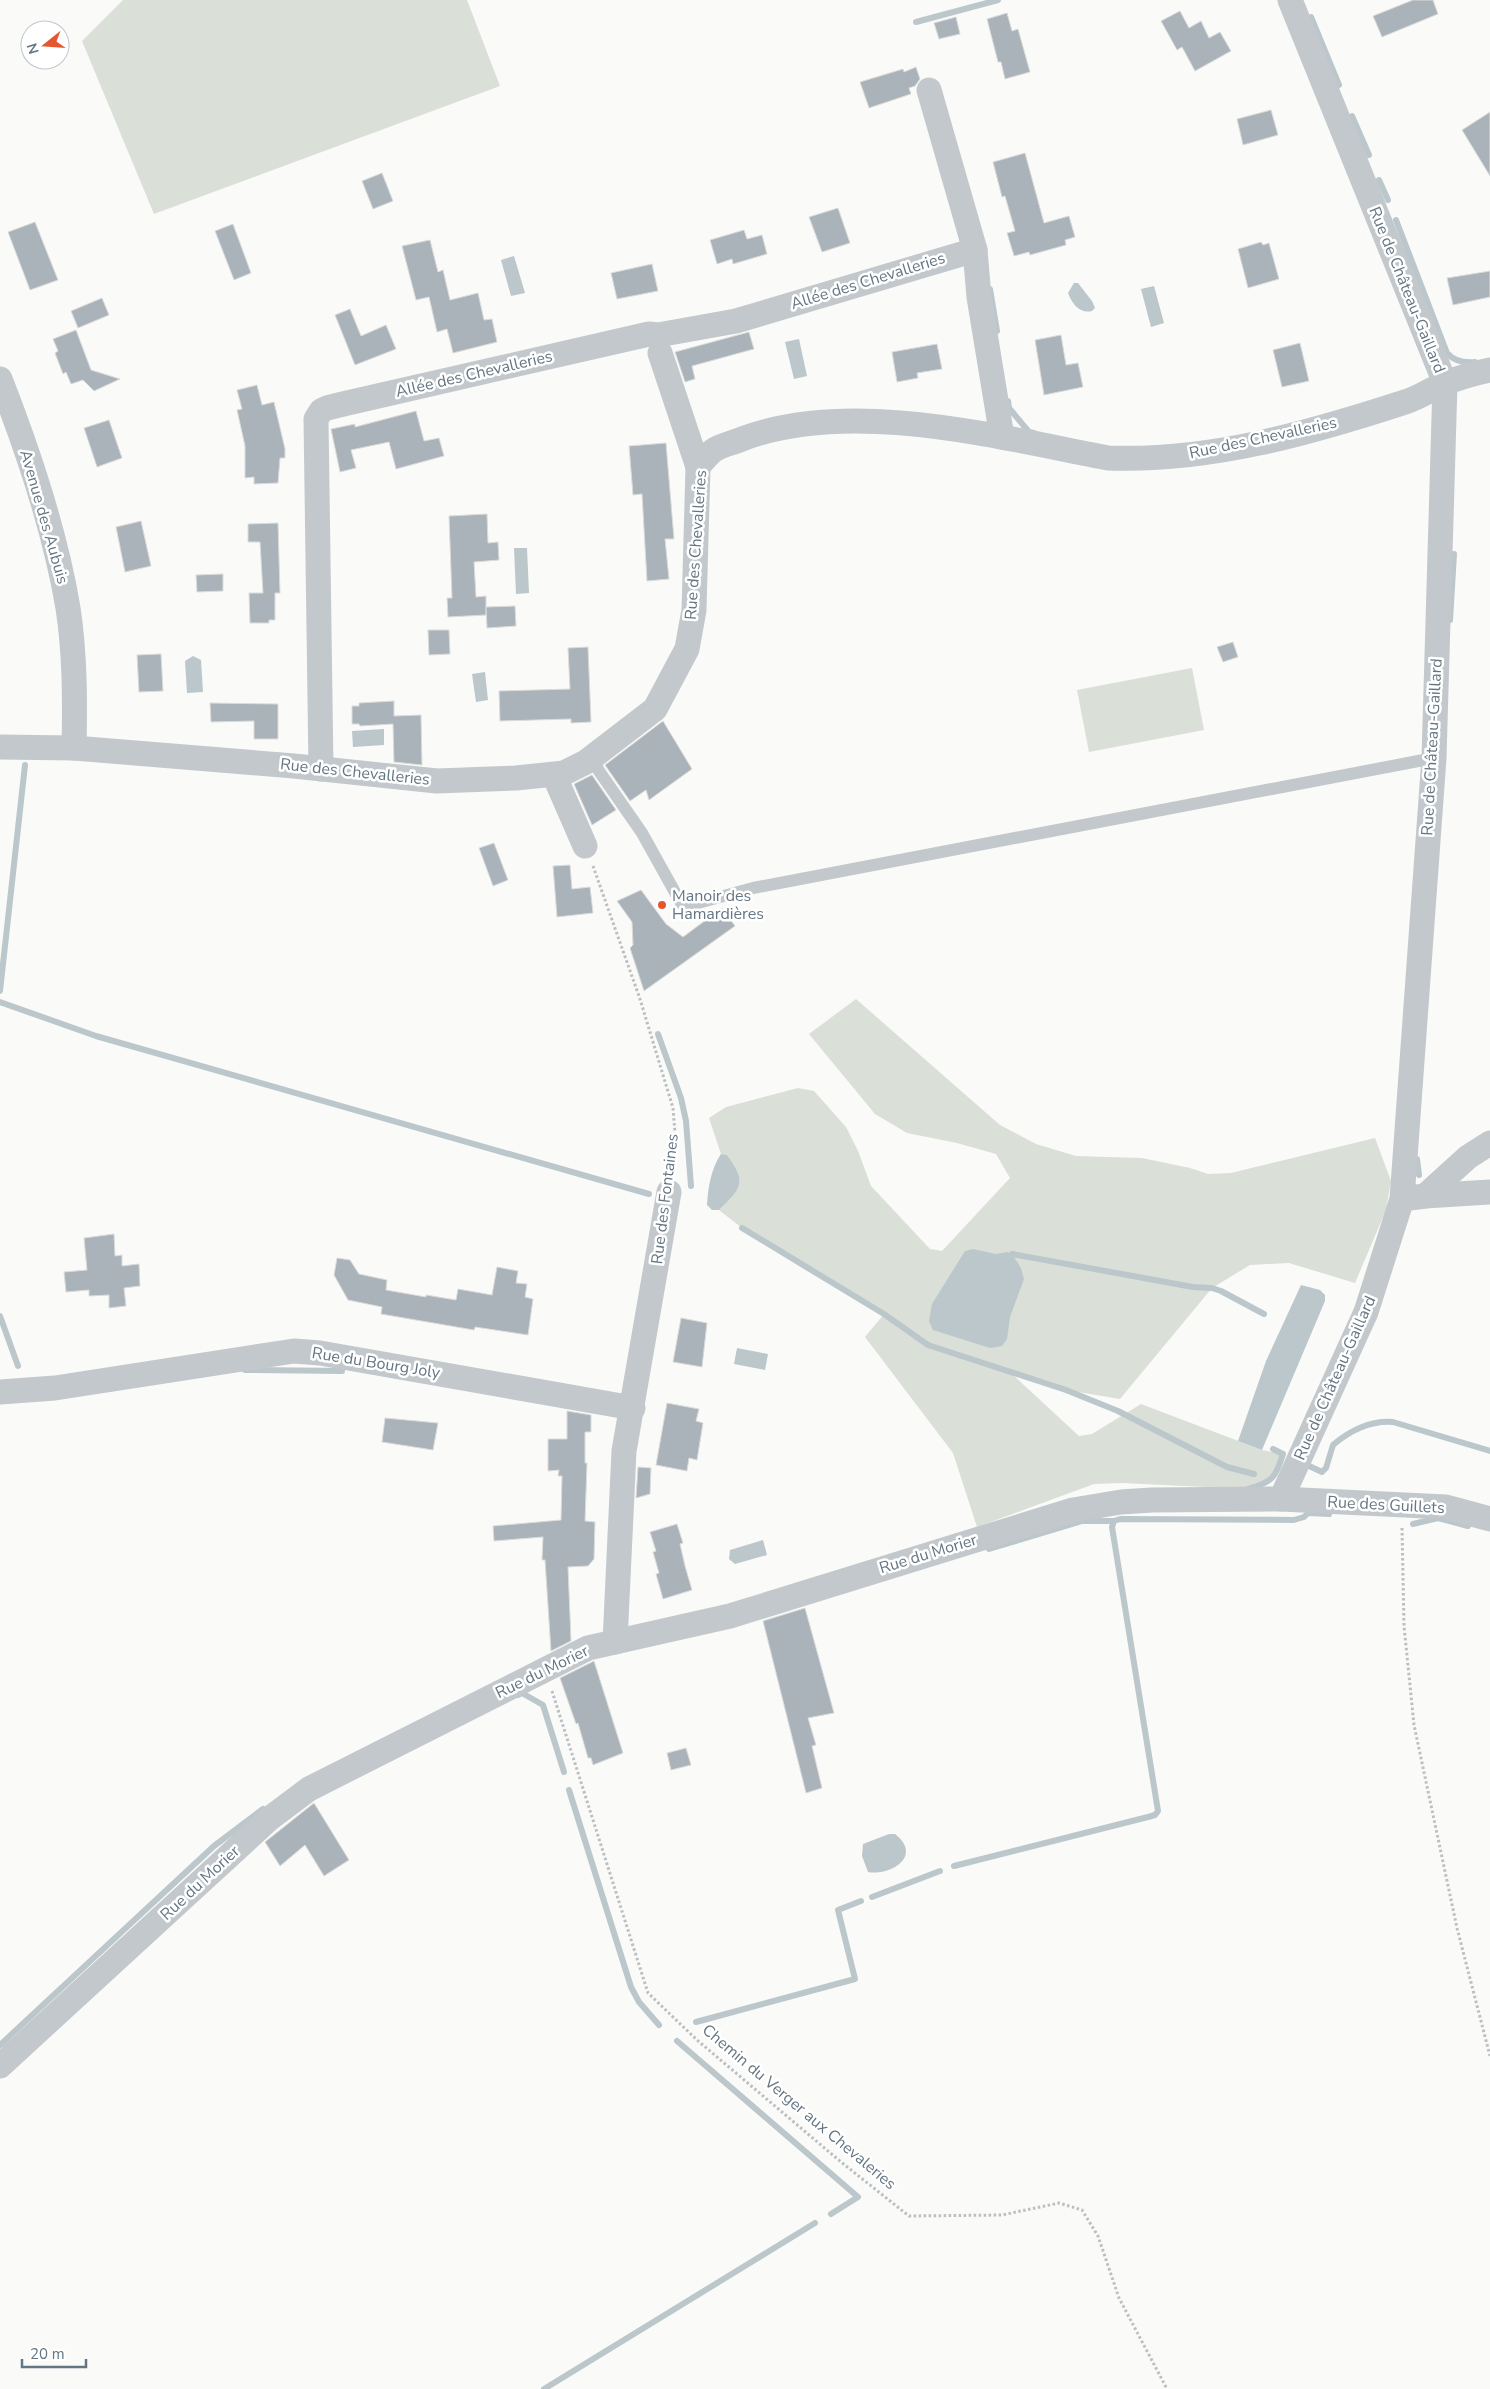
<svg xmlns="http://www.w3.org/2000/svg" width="1490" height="2389" font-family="'Nunito Sans',sans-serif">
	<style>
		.green { fill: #dadfd7 }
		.water { fill: #bbc7cb }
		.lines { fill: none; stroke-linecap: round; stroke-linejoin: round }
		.stream { stroke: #bbc7cb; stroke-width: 6 }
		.building { fill: #aab3b9; stroke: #dcdcda }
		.path { stroke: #bbbfc2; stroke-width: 3; stroke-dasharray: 2.5 2.5; stroke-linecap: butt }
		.lane { stroke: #c3c8cc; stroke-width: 12 }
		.street { stroke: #c3c8cc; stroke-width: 25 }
		.poi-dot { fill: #e4572e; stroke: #fff; stroke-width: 2 }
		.labels { text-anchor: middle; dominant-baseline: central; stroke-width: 5; stroke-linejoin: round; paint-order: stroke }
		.street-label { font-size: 16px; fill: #657683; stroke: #fff }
		.poi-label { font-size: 16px; fill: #657683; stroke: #fff; text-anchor: start }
	</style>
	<rect width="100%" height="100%" fill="#fafaf8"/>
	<g class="green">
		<polygon points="123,0 467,0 500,86 154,214 82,41"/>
		<polygon points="1192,668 1204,730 1089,752 1077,690"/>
		<path d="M 856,999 L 1000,1125 L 1036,1144 L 1076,1156 L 1142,1158 L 1190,1168 L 1208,1174 L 1231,1173 L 1375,1138 L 1391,1181 L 1386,1210 L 1355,1283 L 1289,1263 L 1250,1265 L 1212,1288 L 1120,1399 L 1066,1390 L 1011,1373 L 1079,1436 L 1092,1434 L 1141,1404 L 1262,1450 L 1283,1454 C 1276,1478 1272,1482 1246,1489 L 1123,1483 L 1094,1484 L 977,1527 L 953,1453 L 865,1337 L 884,1314 L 742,1228 L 719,1210 C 742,1188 747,1182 727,1155 L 721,1154 L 709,1118 L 726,1107 L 798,1088 L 814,1091 L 846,1127 L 858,1151 L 871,1186 L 930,1249 L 942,1251 L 1010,1178 L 996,1154 L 957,1143 L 907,1133 L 875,1114 L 809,1034 Z"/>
	</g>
	<g class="water">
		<polygon points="514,256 525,293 511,296 501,260"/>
		<path d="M 1074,283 L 1078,283 L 1092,301 L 1095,308 L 1092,311 C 1080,314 1072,304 1068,293 Z"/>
		<polygon points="1154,286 1164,323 1151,327 1141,289"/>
		<polygon points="799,339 807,376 794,379 785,342"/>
		<polygon points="514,548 527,548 529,593 516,594"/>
		<polygon points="193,656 201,660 203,692 187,693 185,661"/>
		<polygon points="485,672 488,700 476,702 472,674"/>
		<polygon points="384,729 384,745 353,747 352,731"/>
		<path d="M 721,1154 L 727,1155 C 747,1182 742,1188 719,1210 L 712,1210 L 707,1205 C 708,1187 711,1169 721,1154 Z"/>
		<polygon points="973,1249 996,1254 1007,1252 1012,1254 1021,1268 1024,1279 1010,1317 1007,1339 1002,1346 990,1348 933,1330 929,1321 932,1304 965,1251"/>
		<polygon points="1301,1285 1320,1290 1325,1295 1325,1301 1262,1450 1238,1441 1266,1361"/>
		<polygon points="737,1348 768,1354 765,1370 734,1364"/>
		<polygon points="763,1540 767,1555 735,1564 729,1559 730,1550"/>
		<path d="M 889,1834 L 895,1834 C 923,1856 891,1876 868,1872 L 862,1856 L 863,1844 Z"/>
	</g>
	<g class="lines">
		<g class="stream">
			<polyline points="1311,17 1339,85"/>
			<polyline points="916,22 998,0"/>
			<polyline points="1352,116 1369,155"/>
			<polyline points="1379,180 1388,200"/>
			<path d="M 1396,220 L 1447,353 C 1454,361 1465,363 1475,362"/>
			<polyline points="990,289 997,331"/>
			<polyline points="1008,401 1009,408 1029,432 1034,433"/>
			<polyline points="1450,620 1454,554"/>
			<polyline points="0,991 25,765"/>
			<polyline points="0,1002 96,1036 649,1194"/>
			<polyline points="658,1034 681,1098 686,1121 691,1186"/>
			<polyline points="1417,1159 1419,1175"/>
			<polyline points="742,1228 884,1314 928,1345 1066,1390 1118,1411 1227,1467 1254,1474"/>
			<polyline points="1012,1254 1193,1287 1212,1288 1221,1291 1264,1314"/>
			<polyline points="0,1316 18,1366"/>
			<polyline points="245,1370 342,1371"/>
			<path d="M 1307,1465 L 1322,1472 L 1326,1468 L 1333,1445 C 1349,1431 1371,1420 1393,1422 L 1490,1451"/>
			<path d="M 1248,1489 C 1273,1482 1276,1477 1283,1454 L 1273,1449"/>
			<polyline points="1413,1524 1438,1518 1468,1526"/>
			<polyline points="989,1549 1082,1521 1114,1521"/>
			<polyline points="518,1695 522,1693 543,1705 564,1772"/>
			<polyline points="569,1790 631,1987 639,2002 659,2025"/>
			<polyline points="954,1866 1148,1817 1155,1815 1158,1811 1112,1527 1114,1521 1120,1519 1294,1520 1304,1517 1308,1513 1329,1514"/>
			<polyline points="872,1897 940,1871"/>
			<polyline points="696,2022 855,1979 838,1910 861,1901"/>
			<polyline points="677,2041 858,2197 831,2214"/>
			<polyline points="0,2045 214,1846 263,1809"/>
			<polyline points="544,2389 815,2223"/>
		</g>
	</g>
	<g class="building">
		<polygon points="1413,0 1433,0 1438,14 1382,37 1373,16"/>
		<polygon points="1180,11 1189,28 1201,21 1209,38 1220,32 1231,51 1195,71 1182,47 1177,50 1161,21"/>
		<polygon points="1007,13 1012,31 1018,29 1030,72 1005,79 1001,62 998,62 987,19"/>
		<polygon points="956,17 960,34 939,39 934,23"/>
		<polygon points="916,67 920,79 915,86 909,88 911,94 869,108 860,82 903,69 904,72"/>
		<polygon points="1271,110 1278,135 1243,145 1237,119"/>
		<polygon points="1490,112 1490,176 1462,130"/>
		<polygon points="1025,153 1044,223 1069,216 1075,237 1065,240 1066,245 1030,255 1029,252 1014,256 1007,233 1015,231 1005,196 1002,197 993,162"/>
		<polygon points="382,173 393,201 373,209 362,181"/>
		<polygon points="838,208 850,243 822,252 809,217"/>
		<polygon points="35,222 58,280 30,290 8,232"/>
		<polygon points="233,224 251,273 234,280 215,231"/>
		<polygon points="744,230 747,239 762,235 767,254 733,264 732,259 717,264 710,240"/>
		<polygon points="430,240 438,272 443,270 450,300 478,293 484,320 492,319 497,342 453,353 447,329 437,332 429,297 416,300 402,246"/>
		<polygon points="1261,242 1263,245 1269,243 1279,279 1248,288 1238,249"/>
		<polygon points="652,264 658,291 617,299 611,273"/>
		<polygon points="1490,271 1490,297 1453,305 1447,278"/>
		<polygon points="102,298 109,315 78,328 71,311"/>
		<polygon points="350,309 361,336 386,325 396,349 355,365 335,315"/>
		<polygon points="76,330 91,370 120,379 94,391 83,380 71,384 66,372 63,374 55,353 58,351 53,339"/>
		<polygon points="749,332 754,349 692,366 695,379 685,382 675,352"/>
		<polygon points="1061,335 1066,365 1078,363 1083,387 1044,395 1035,340"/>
		<polygon points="1300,343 1309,381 1282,387 1273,350"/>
		<polygon points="937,344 942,369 917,373 918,378 897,382 892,352"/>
		<polygon points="257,385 262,405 274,402 285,449 285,458 280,458 278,483 254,484 254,477 245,478 245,446 237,410 242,409 237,390"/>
		<polygon points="416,411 424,441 439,438 444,456 396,469 389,442 351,450 356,468 340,472 331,429 355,424 355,427"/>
		<polygon points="109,420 122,458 97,467 84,428"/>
		<polygon points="666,443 674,539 665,539 669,579 647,581 642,494 633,495 629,446"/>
		<polygon points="487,514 488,543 498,542 499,560 474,562 476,597 486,596 486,615 448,617 447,598 452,598 449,516"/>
		<polygon points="141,521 151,566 125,572 116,527"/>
		<polygon points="278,523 280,593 275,593 275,620 269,620 269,623 250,623 249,593 263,593 260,542 248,542 248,524"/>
		<polygon points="223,574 223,591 197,592 196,575"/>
		<polygon points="515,606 516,626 487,628 486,607"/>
		<polygon points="428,630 449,630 450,654 429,655"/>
		<polygon points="1233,642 1238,657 1223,662 1217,647"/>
		<polygon points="588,647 591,722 571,723 571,719 500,721 499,691 570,689 568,648"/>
		<polygon points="161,654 163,691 139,692 137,655"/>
		<polygon points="394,701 394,716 421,715 422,765 394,762 393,724 360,726 359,724 352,724 352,706 359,706 359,703"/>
		<polygon points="210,703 278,704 278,739 254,739 254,721 211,722"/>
		<polygon points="663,721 692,769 649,800 646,790 630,801 605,765"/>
		<polygon points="592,775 616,810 592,825 574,784"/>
		<polygon points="494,843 508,880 493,886 479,848"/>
		<polygon points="570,865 572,889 590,887 593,913 557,917 553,866"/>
		<polygon points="641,890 666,924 683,937 722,908 735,926 644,991 630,948 633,945 632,922 617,901"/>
		<polygon points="114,1234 115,1256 122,1255 122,1266 139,1264 140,1286 124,1288 126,1306 109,1308 109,1295 89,1296 89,1290 66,1292 64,1272 87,1270 84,1238"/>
		<polygon points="337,1258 350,1260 359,1274 387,1280 386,1290 426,1297 426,1295 456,1300 458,1289 492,1295 497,1267 518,1271 516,1283 527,1284 525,1297 533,1299 528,1335 475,1327 474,1330 381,1314 382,1307 348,1300 334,1275"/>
		<polygon points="681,1318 707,1323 702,1367 673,1362"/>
		<polygon points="667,1403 699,1409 696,1421 703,1423 697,1460 689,1458 687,1471 656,1465"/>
		<polygon points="567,1411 591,1415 591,1432 585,1432 585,1463 587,1463 585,1521 595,1522 594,1559 588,1566 568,1567 571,1641 551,1651 545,1560 542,1560 543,1537 494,1541 493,1526 561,1520 562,1476 558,1476 559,1470 548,1471 548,1439 567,1439"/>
		<polygon points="385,1418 438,1423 433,1450 382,1442"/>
		<polygon points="638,1467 651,1468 650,1494 636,1498"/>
		<polygon points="677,1524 683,1543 680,1544 685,1566 692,1590 663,1599 656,1574 659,1573 653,1552 656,1551 650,1532"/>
		<polygon points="805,1608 834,1713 808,1718 816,1745 812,1746 822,1788 806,1793 763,1621"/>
		<polygon points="594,1661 623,1753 593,1765 591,1758 588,1758 578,1723 576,1724 560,1678"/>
		<polygon points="686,1748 691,1765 671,1770 667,1753"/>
		<polygon points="314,1803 349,1860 324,1876 305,1845 280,1866 265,1842"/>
	</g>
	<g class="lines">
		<g class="path">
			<polyline points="593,866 640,999 673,1108 675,1133 671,1171"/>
			<polyline points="1402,1528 1404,1626 1414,1725 1457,1928 1490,2056"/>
			<polyline points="552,1691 648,1993 697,2040 841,2162 909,2216 1002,2215 1059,2203 1082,2210 1098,2236 1119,2298 1167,2389"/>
		</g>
		<polyline class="lane" points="592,757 599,771 642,833 681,903 698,903 753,888 1434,758"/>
		<g class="street">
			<polyline points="929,90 975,250 979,297 1002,437"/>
			<polyline points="660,353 698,467"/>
			<path d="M 0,379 C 29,453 55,530 68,608 C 75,654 75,701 74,748"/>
			<path d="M 0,747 L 74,748 L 294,766 L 437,781 L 516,778 L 564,773 L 586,762 L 655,709 L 687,649 L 694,610 L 698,467 C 703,461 708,454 714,450 C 721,445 733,443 742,439 C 850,398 998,437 1108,458 C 1209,462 1310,433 1405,402 C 1418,398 1430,390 1443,384 C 1458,378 1475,373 1490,370"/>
			<polyline points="321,769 316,419 321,411 327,408 343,404 649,334 658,335 736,321 975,250"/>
			<polyline points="554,775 585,846"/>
			<polyline points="1425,1196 1490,1192"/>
			<polyline points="1402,1199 1425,1196 1468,1157 1490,1143"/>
			<polyline points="0,1392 55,1388 294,1351 320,1353 633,1408"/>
			<polyline points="1281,1499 1366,1312 1402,1199 1434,758 1445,383 1290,0"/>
			<polyline points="615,1642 624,1451 669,1192"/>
			<polyline points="0,2066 269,1819 309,1789 588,1648 730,1616 1073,1510 1121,1502 1152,1500 1281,1499 1446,1507 1490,1519"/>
		</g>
	</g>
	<circle class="poi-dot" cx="662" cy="905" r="5"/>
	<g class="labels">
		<g class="street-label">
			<text transform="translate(868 281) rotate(-17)">Allée des Chevalleries</text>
			<text transform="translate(1407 290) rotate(68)">Rue de Château-Gaillard</text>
			<text transform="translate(474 374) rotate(-13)">Allée des Chevalleries</text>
			<text transform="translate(1263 438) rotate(-12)">Rue des Chevalleries</text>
			<text transform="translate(44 517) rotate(74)">Avenue des Aubuis</text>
			<text transform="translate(696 545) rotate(-86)">Rue des Chevalleries</text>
			<text transform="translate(1432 747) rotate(-87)">Rue de Château-Gaillard</text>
			<text transform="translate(355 772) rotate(6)">Rue des Chevalleries</text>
			<text transform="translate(665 1199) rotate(-83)">Rue des Fontaines</text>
			<text transform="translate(376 1363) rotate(9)">Rue du Bourg Joly</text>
			<text transform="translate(1335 1378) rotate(-66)">Rue de Château-Gaillard</text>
			<text transform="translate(1386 1505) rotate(3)">Rue des Guillets</text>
			<text transform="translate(928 1554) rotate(-17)">Rue du Morier</text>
			<text transform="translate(542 1672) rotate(-26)">Rue du Morier</text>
			<text transform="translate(200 1883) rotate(-43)">Rue du Morier</text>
			<text transform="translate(799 2107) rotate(40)">Chemin du Verger aux Chevaleries</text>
		</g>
		<g class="poi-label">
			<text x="672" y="896">Manoir des<tspan x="672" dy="18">Hamardières</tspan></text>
		</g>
	</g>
	<g transform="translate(45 45) rotate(253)"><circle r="24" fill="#ffffff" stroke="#c1c8cd"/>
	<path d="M0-4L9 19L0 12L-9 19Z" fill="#e4572e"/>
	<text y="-8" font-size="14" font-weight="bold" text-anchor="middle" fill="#657683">N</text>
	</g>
	<path d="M22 2359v8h64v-8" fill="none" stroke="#657683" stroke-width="2.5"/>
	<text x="30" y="2359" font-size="15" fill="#657683" stroke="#ffffff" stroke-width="4" paint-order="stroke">20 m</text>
</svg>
